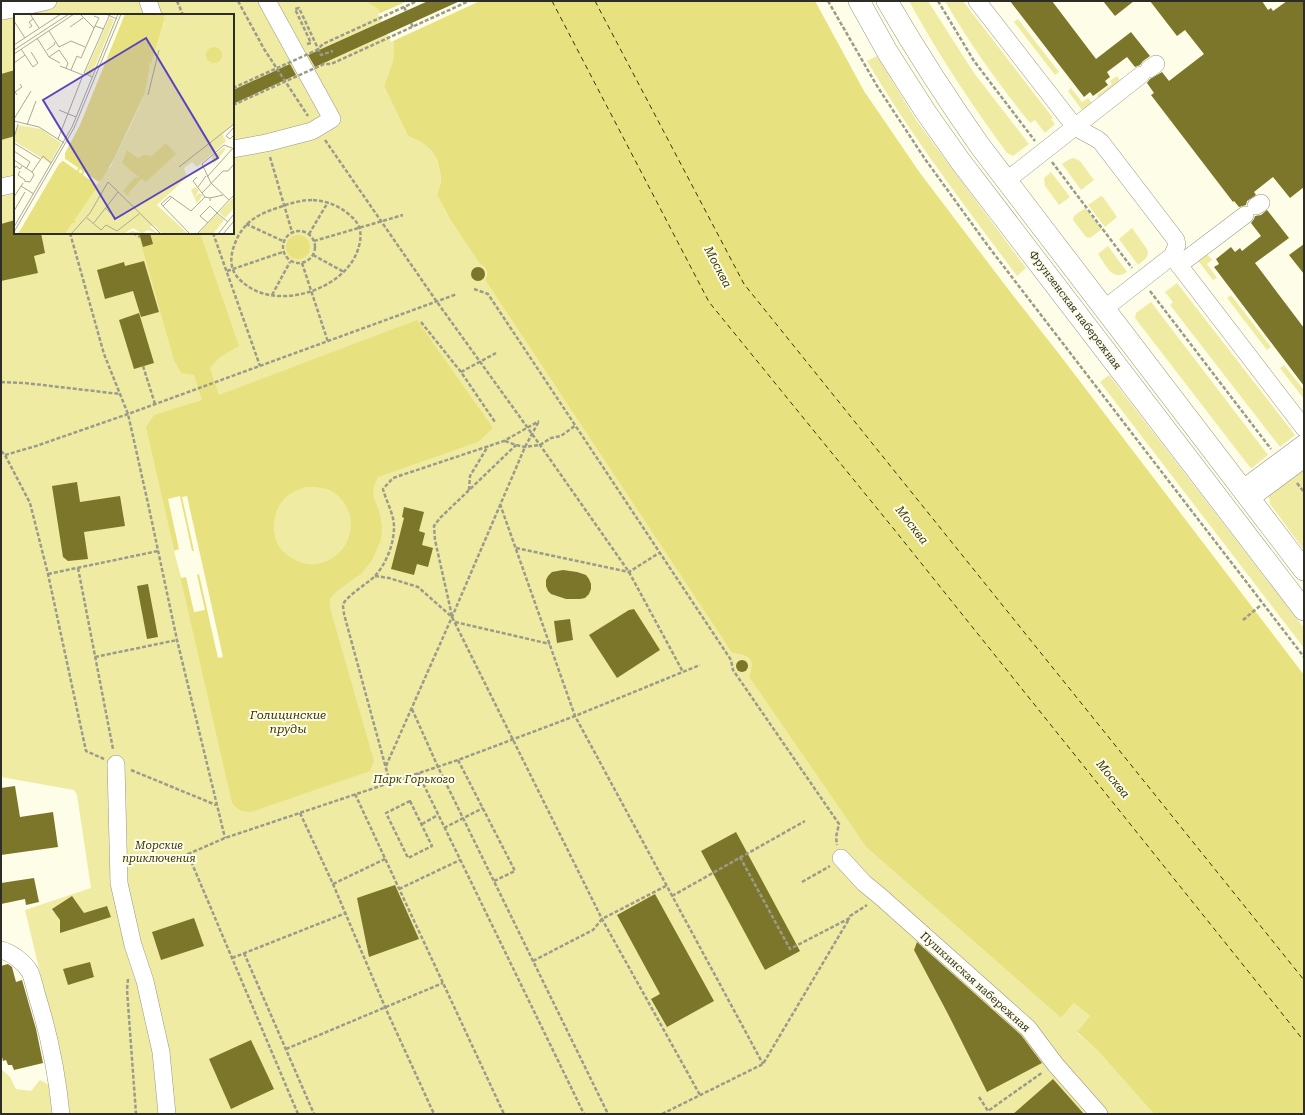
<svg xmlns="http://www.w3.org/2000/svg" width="1305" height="1115" font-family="'Roboto Serif',serif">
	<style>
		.green { fill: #f0eba3; fill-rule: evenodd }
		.water { fill: #e8e17f; fill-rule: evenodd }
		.pier { fill: #fefde8 }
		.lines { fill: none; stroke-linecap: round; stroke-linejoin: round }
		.ferry { stroke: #373409; stroke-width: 1; stroke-dasharray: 5 4; stroke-linecap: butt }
		.building { fill: #7c762a }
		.minor-casing { stroke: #989784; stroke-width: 18 }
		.major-casing { stroke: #989784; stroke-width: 22 }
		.path { stroke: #9b9b8c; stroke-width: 2.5; stroke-dasharray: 4 2; stroke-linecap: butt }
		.minor { stroke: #fff; stroke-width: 17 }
		.major { stroke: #fff; stroke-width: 21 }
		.path-bridge { stroke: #9b9b8c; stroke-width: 2.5; stroke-dasharray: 4 2; stroke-linecap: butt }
		.labels { text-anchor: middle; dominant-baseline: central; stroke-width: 4; stroke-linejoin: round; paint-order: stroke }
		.street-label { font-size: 11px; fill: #2d2d25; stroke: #fefde8 }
		.park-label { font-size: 11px; font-style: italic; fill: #373408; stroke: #fefde8 }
		.water-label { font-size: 12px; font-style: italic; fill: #373409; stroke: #fefde8 }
		.inset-river { fill: none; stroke: #e8e17f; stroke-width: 2 }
		.inset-road { fill: none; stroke: #aaaa9a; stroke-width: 1 }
		.view { fill: #5844bc; fill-opacity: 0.15; stroke: #5844bc; stroke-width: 2 }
		.inset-edge { fill: none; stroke: #2d2d25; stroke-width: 2 }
	</style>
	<rect width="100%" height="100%" fill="#fefde8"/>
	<g class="green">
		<path d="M 1,1 L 365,1 L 378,9 L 394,44 L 393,61 L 384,86 L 408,136 L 421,142 L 430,149 L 437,159 L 440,171 L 441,183 L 437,195 L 451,221 L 480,264 C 487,268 488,273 485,280 L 732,653 C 750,656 755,657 749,677 L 866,847 L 1061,1018 L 1074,1003 L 1090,1016 L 1077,1033 L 1099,1052 L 1154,1114 L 70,1114 L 62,1064 L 25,910 L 91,888 L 77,795 L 74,790 L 1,777 ZM 15,15 L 233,15 L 233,233 L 15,233 Z"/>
		<path d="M 909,1 L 928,1 L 974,73 L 1029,144 L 1013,156 L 1007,153 C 971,104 938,54 909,1 Z"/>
		<path d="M 945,1 L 963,1 L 1053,118 L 1051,119 L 1055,124 L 1045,133 L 1035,120 L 1030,123 C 999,85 970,44 945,1 Z"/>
		<polygon points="1018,19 1059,72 1055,75 1014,22"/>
		<path d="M 877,56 L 916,120 L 1026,268 L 1017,276 C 965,206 911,136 867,61 Z"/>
		<polygon points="1117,76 1120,81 1085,114 1068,91 1071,88 1082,102 1088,98 1092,103 1099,98 1097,95 1112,84 1110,81"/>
		<polygon points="1074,158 1080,161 1094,180 1081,190 1062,164 1070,159"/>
		<polygon points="1051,172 1070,197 1059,205 1045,186 1044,178"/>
		<polygon points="1101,196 1103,197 1117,217 1116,218 1105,227 1088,205"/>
		<polygon points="1085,208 1102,229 1090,238 1086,237 1073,220 1074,216"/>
		<path d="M 1132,228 L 1147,249 C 1150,257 1144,260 1138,265 L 1119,239 Z"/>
		<path d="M 1108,246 L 1127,272 C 1112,282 1106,265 1098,254 Z"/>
		<polygon points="1205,251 1212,260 1207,264 1217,278 1213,280 1196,258"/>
		<polygon points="1177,283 1295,435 1280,447 1170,305 1173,302 1165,292"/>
		<polygon points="1231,295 1271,347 1267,350 1227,298"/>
		<polygon points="1151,302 1268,455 1252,468 1249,466 1135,318 1136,313"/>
		<polygon points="1284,365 1304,390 1304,399 1280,368"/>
		<polygon points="1109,375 1304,628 1304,648 1100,382"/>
		<polygon points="1304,465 1304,550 1270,504 1269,496 1272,490"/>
		<polygon points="1,1069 10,1077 16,1089 31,1091 40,1080 53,1087 59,1114 1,1114"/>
	</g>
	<g class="water">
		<path d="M 365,1 L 815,1 L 864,91 L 920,173 L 1008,289 L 1056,350 L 1304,675 L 1304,1114 L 1154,1114 L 1099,1052 L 1077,1032 L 1090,1016 L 1074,1003 L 1061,1018 L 866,847 L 749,677 C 755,657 750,656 732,653 L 485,280 C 489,273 487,268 480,264 L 451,221 L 437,195 L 441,182 L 440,171 L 437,159 L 430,149 L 421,142 L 408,136 L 384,86 L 393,61 L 394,44 L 378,9 Z"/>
		<path d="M 138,233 L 200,233 L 239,346 L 220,357 L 210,368 L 219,395 L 417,320 L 493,428 L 478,442 L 378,477 L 374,486 L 373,495 L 380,514 L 382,527 L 381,540 L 372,560 L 362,573 L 337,591 L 330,599 L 330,608 L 374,761 L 370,771 L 251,812 C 242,812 238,810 232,803 L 146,427 L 154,415 L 202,400 L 194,375 L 181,373 L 174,360 ZM 306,487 C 316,487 325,487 333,492 C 362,511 354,554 321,563 C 308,567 295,562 285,553 C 270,540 271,515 283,500 C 289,493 298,490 306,487 Z"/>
		<circle cx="298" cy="247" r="12"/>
	</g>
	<g class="pier">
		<polygon points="408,1 480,1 391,42 378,14"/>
		<polygon points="187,496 223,657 218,658 199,574 197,575 205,610 194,612 186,577 181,578 174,551 179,549 168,499 180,496 192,551 194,551 182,497"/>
	</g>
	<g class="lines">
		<g class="ferry">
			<polyline points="552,1 709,302 893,528 1304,1041"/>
			<polyline points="595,1 744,284 1304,980"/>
		</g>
	</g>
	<g class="building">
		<polygon points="428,1 460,1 315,67 308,55"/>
		<polygon points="1010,1 1052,1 1096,59 1131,32 1150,56 1143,61 1140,65 1135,67 1127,57 1107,72 1110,77 1105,81 1108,85 1093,96 1090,92 1084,97"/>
		<polygon points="1103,1 1134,1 1115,16"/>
		<polygon points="1150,1 1262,1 1268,10 1271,8 1273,11 1287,1 1304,1 1304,187 1290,198 1273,177 1254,192 1256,195 1247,201 1246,205 1239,207 1234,201 1233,202 1151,95 1154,93 1147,83 1150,79 1162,72 1169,81 1204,54 1185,30 1177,36"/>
		<polygon points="290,64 296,75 233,104 233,90"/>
		<polygon points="15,70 15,136 1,140 1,74"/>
		<polygon points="1267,210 1289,238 1255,263 1304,328 1304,386 1214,267 1219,264 1216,259 1231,247 1235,252 1240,248 1242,251 1261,236 1251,223 1254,219 1255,216 1261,215"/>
		<polygon points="15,220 15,233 41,233 45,253 34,256 38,273 1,281 1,224"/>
		<polygon points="139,233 150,233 153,244 143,247"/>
		<polygon points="1304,244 1304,274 1289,255"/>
		<polygon points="144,261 159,312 141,317 133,291 105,299 97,270 124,262 125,266"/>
		<circle cx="478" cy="274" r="7"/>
		<polygon points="139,313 154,363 134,369 119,320"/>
		<polygon points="77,482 80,502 120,496 125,526 84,532 88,559 68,561 63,557 52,486"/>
		<polygon points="404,507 424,512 419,531 425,533 422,545 433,548 428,567 417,564 414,575 391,569 404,518 402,517"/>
		<polygon points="563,570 577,572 586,575 589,579 591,584 591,589 589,594 585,598 580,599 566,599 551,594 548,591 546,586 546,580 548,576 552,572"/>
		<polygon points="148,584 158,637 147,639 137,586"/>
		<polygon points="634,609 660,650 617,678 589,635 629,610"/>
		<polygon points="570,619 573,640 557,643 554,621"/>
		<circle cx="742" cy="666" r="6"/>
		<polygon points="15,786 20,817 53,812 58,847 1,855 1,788"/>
		<polygon points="736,832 800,951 765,970 701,851"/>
		<polygon points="34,878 39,902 26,905 25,899 1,904 1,883"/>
		<polygon points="395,885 419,939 369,957 357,898"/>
		<polygon points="655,894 714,1001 667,1027 651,999 660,994 617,915"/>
		<polygon points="72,896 84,913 107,906 111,917 60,933 60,920 52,909"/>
		<polygon points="194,918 204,946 161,960 152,932"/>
		<polygon points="917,942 1021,1035 1042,1063 987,1092 948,1014 914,950"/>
		<polygon points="90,962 94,977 68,985 63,969"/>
		<polygon points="8,964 12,967 16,982 22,980 36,1029 43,1063 14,1070 12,1065 8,1065 6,1060 3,1061 1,1053 1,966"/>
		<polygon points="251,1040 274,1089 231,1109 209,1059"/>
		<polygon points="1053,1079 1084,1114 1013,1114"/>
	</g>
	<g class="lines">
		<defs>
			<g id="minor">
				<polyline points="148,1 153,15"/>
				<polyline points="977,1 1075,127 1097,139 1101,142 1176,240 1177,245 1172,256 1104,309"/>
				<polyline points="1,3 3,11 48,1"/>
				<polyline points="1149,69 1156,64"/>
				<polyline points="233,149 266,143 312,131 332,119 267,1"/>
				<polyline points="1006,181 1141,75"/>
				<polyline points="1,187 15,184"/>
				<polyline points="1256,206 1261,203"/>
				<polyline points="1172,256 1304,428"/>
				<polyline points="1179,265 1245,215"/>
				<polyline points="1242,489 1304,443"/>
				<polyline points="1250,499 1304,459"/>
				<polyline points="116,764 119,883 133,945 145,981 161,1052 167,1114"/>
				<polyline points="841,858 864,883 881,897 1028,1028 1055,1064 1099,1114"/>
				<path d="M 1,950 C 12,953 24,962 30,972 C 33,979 35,989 37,996 C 49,1034 57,1074 61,1114"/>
			</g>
			<g id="major">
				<polyline points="859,1 888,53 925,111 961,162 1304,610"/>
				<path d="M 887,1 C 916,51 947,99 980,146 L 1304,570"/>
			</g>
		</defs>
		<use href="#minor" class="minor-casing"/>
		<use href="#major" class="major-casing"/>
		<g class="path">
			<polyline points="177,1 183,15"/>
			<polyline points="238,1 264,49 308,116"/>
			<polyline points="828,1 877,86 925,159 988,246 1304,657"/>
			<polyline points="938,1 974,61 1035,141"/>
			<polyline points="404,7 406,11"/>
			<polyline points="411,23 413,27"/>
			<polyline points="307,44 311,43 295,9 299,8 321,55 333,51"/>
			<polyline points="323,63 324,64"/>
			<polyline points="325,140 437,302 540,445 629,572 683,672"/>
			<polyline points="270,157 292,232"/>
			<polyline points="1052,162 1132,268"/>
			<path d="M 313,200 C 328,201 342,207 353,218 C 361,226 362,235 359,246 C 349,287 284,310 249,287 C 243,283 237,278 234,272 C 230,264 231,254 234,246 C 242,222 258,214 280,207 C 291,203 301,200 313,200 Z"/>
			<polyline points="246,224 283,241"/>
			<circle cx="299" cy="247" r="16"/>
			<polyline points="70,233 104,354 128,414 149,508 177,640 225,838"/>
			<polyline points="133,233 140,237"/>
			<polyline points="213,233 260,366"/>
			<polyline points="309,234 328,202"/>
			<polyline points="314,241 403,215"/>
			<polyline points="313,255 344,272"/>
			<polyline points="302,263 328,342"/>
			<polyline points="227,271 283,252"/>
			<polyline points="474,289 488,294 731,660 733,670 839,824 836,837 837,845"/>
			<polyline points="1150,291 1271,449"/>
			<polyline points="272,295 290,262"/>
			<polyline points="421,322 461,372 495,422"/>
			<polyline points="143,366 155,404"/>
			<polyline points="461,372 496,353"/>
			<polyline points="1,382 25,383 120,394"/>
			<polyline points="505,441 516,445 525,447 540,445 551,438 561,436 576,425"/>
			<polyline points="1,451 5,455 30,503 48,574 86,751 104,759"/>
			<polyline points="5,455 36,446 128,414 457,294"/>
			<polyline points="1297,483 1304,492"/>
			<polyline points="469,490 470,476 488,446"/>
			<polyline points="500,504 575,716 763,1064"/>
			<polyline points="516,548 629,572 659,553"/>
			<polyline points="78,568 113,749"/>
			<polyline points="48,574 158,551"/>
			<polyline points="375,576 389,578 418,587 452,617 602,919 700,1095"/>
			<polyline points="452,616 435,540 434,526 440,518 516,445"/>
			<polyline points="1243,620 1261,605"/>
			<polyline points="455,622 550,644"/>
			<polyline points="95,657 177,640"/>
			<polyline points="412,709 438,767 608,1114"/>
			<polyline points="458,760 515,871 494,881"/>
			<polyline points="386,766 452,617 525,447 539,421"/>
			<polyline points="131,770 216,805"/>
			<polyline points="418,773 584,1114"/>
			<path d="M 390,783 L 344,614 C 344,612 343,608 343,605 C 345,597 368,583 375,576 C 386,564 394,544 394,527 C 394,514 386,501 383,489 L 393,478 L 504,441 L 539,421"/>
			<polyline points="355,794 504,1114"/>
			<polygon points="410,801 432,846 408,858 386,813"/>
			<polyline points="300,813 333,884 385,1007 434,1114"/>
			<polyline points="422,824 438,815"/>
			<polyline points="444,828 483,808"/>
			<polyline points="740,857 790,949 850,918 850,916 867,905"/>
			<polyline points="802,882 830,866"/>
			<polyline points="333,884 385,859"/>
			<polyline points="399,889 460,860"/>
			<polyline points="672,896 805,821"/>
			<polyline points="244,953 314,1114"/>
			<polyline points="232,958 346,913"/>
			<polyline points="533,961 593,930 602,919 666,886"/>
			<polyline points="128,979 127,990 136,1114"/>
			<polyline points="286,1049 443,983"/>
			<polyline points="979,1097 988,1111 1043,1072"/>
			<polyline points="298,1114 188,854 225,838 458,760 575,716 700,665"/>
			<polyline points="662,1114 763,1064 849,919"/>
		</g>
		<use href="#minor" class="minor"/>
		<use href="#major" class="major"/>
		<g class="path-bridge">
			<polyline points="233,88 317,50 323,44 417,1"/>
			<polyline points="233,105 324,64 331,64 469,1"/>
		</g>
	</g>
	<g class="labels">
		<g class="street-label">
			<text transform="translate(1075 310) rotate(53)">Фрунзенская набережная</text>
			<text transform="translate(975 982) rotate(42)">Пушкинская набережная</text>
		</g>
		<g class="park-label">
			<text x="414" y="779">Парк Горького</text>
			<text x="159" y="845">Морские<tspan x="159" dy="13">приключения</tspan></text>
		</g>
		<g class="water-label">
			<text transform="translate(718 267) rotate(62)">Москва</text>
			<text transform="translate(912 525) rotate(52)">Москва</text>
			<text x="288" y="715">Голицинские<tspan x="288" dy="14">пруды</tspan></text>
			<text transform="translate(1113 779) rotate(51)">Москва</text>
		</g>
	</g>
	<g transform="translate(14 14)">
		<rect width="220" height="220" fill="#fefde8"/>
		<path d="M 153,0 L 220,0 L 220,110 L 208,120 L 212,127 L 183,153 L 178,148 L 170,154 L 173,163 L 143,191 L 174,220 L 149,220 L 139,211 L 136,213 L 144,220 L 133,216 L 128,220 L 112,220 L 118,217 L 127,219 L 119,214 L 110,220 L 51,220 L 82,175 L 81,170 L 97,152 L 121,102 L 131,79 L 136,52 L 134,49 L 137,49 L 151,5 L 149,3 ZM 96,3 L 100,6 L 77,62 L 71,59 ZM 4,111 L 27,115 L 47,129 L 36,149 L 0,127 ZM 211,133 L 211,136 L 200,150 L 198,142 ZM 181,173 L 185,176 L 181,183 L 185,179 L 189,181 L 183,189 L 177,176 ZM 220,183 L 220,194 L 211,204 L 205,198 ZM 203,200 L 210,206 L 199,220 L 184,220 Z" fill="#f0eba3"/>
		<path d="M 111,0 L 153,0 L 149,3 L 151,4 L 137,50 L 134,49 L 136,52 L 131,79 L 100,145 L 88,165 L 81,170 L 82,175 L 51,220 L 4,220 L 45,150 L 51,145 L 51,139 L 66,111 ZM192 41a8 8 0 1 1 16 0a8 8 0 1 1-16 0ZM 152,129 L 162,140 L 132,168 L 127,165 L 113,181 L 109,177 L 120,164 L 125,163 L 108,149 L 113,136 L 124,144 L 130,141 L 138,142 Z" fill="#e8e17f"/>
		<path d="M 50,144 L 85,168 L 83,171 L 48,146 Z" fill="#fefde8"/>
		<path class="inset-river" d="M 25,220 L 86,121 L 129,0M 31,220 L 39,207 L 60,208 L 52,186 L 90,124 L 137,0"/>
		<path class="inset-road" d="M 16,0 L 25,14M 66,0 L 80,14M 92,0 L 103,5M 80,2 L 85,4 L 81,12M 0,7 L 11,24M 56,13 L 69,4M 15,14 L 18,12 L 15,8 L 19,5M 35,17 L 45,33 L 57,27 L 71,33M 23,24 L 35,43 L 45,36 L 54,49 L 52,54M 0,31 L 47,0M 7,35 L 19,53 L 24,49 L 17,38M 0,36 L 55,0M 33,36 L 41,30 L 40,28M 0,40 L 60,0M 35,43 L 46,49M 0,49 L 11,41M 46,52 L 69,61M 57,56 L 63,42 L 67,44 L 81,12 L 90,15M 78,63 L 70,59 L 96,0M 3,81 L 1,78 L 8,73 L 6,70M 134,81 L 145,36M 45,96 L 62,103M 0,105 L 17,77M 0,107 L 25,113 L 50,129M 13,111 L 22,87M 220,113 L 212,122 L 216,125 L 220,121M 0,124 L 4,110M 44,125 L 69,61M 0,129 L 26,145M 0,137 L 16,148 L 12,155M 0,146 L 18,158 L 29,142 L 37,149M 165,153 L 220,110M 0,155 L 2,152 L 6,155 L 8,152M 6,157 L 4,161 L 11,166M 183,163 L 179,167 L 191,183M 193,163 L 220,133M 10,167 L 16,168 L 20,161 L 18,158M 7,172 L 20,180M 184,173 L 192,162M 188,179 L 209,157 L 214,157 L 220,150M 0,183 L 9,169M 215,186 L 197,169 L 188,150 L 210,131 L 218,134M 196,187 L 196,184 L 209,181M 149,192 L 158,183M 91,194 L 102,204 L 100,206M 0,197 L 11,178M 73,204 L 87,216 L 92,211 L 103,217 L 125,200M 194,209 L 186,202 L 196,192 L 203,199 L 220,181M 79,210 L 104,178M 0,213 L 58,113 L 104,0M 0,218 L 60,114 L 107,0M 57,220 L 76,199 L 94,168 L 147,220M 176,220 L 147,190 L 156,182 L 177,197 L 191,183 L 196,184M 183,220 L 203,199 L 214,208M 204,220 L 220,200M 209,220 L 220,207"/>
		<path class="view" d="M 132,24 L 204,144 L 101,205 L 29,86 Z"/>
		<rect width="220" height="220" class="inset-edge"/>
	</g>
	<rect width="1305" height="1115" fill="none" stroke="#2d2d25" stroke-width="4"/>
</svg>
